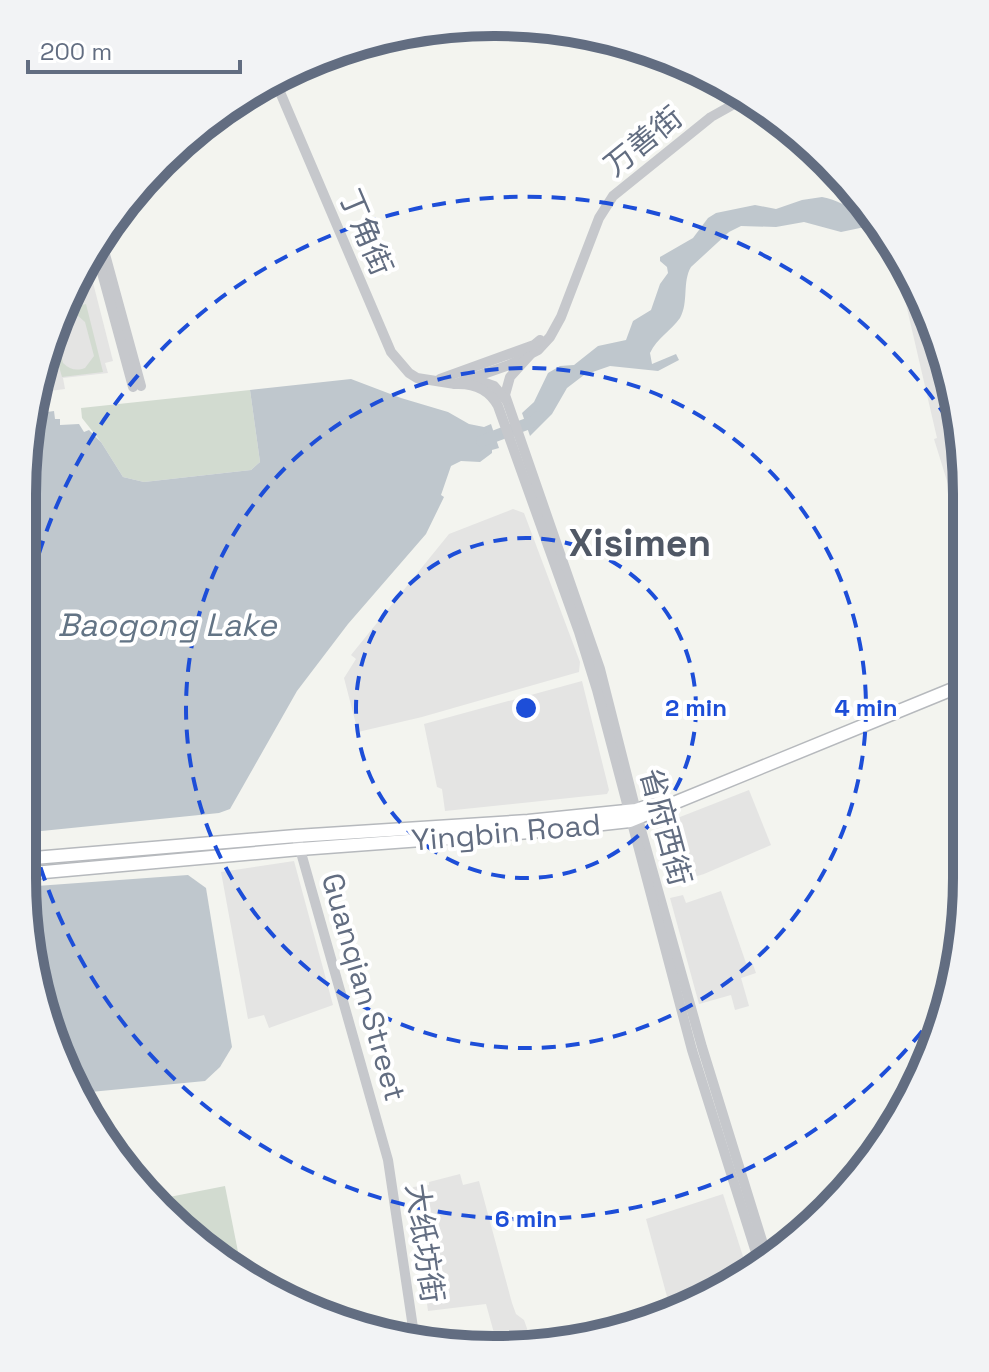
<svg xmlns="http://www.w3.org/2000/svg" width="989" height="1372" font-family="'Space Grotesk','Noto Sans SC',sans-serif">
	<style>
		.built { fill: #e4e4e3 }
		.green { fill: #d2dbd0 }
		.water { fill: #bfc7cd }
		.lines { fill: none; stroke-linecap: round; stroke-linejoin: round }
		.river { stroke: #bfc7cd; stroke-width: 12 }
		.major-casing { stroke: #b6b9bd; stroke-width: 15 }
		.minor { stroke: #c6c8cc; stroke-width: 10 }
		.major { stroke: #fff; stroke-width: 12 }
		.ring { fill: none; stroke: #1d4ed8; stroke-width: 4; stroke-dasharray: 14 10 }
		.labels { text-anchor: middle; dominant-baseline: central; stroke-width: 8; stroke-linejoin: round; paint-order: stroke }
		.street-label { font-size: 30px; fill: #626d81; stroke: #fff }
		.water-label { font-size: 32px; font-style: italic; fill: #637485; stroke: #fff }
		.district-label { font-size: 38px; font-weight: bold; fill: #505866; stroke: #fff }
		.rim { fill: none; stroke: #626d81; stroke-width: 10 }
		.centre { fill: #1d4ed8; stroke: #fff; stroke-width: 4 }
		.ring-label { font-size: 24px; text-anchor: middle; font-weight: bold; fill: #1d4ed8; stroke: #fff; stroke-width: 8; stroke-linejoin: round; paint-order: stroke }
	</style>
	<rect width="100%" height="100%" fill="#f3f4ef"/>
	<g class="built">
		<polygon points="893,248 931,313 963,432 964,536 934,439 937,438"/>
		<polygon points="88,263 113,361 105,363 108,373 63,378 65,389 35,393 38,373"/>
		<polygon points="513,509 524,513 580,662 579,672 422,717 358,732 344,678 356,659 351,655 449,534"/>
		<polygon points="582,681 609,790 607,794 445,811 442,789 437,787 424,724"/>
		<polygon points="749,790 771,845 704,874 668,885 655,833 657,826"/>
		<polygon points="294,861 333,1005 269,1028 264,1015 248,1019 221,872"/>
		<polygon points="721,891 746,963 752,962 756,973 741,978 749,1006 735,1010 731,995 699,1004 670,898 683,895 686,903"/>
		<polygon points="460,1174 463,1185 479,1181 512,1303 516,1314 524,1320 533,1345 497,1344 486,1304 428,1311 426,1296 429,1294 420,1235 422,1234 413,1187 429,1185 429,1182"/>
		<polygon points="723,1194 748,1272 672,1315 646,1219"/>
	</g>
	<g class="green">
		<path d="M 86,304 L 103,372 L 62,377 L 52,342 L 56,333 L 63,363 C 70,370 77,371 85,368 L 94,356 L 85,322 L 76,314 L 64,314 L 67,309 Z"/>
		<polygon points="250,390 260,462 251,470 144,482 123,477 101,442 82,418 81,408"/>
		<polygon points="225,1186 242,1272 183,1233 154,1200"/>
	</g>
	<g class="water">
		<path d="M 822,197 C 842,200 847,212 869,206 L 879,224 L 841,232 L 804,222 L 776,227 L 741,226 L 729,232 L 691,267 C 682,282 689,302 680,318 C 671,331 657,338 650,353 L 652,364 L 676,354 L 679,360 L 658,371 L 610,366 L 584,375 L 567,388 L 552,414 L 530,436 L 522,413 L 534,402 L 548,373 L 560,366 L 574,365 L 598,346 L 626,340 L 633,321 L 651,310 L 660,284 L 668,273 L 667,267 L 660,261 L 660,257 L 693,238 L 708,218 L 716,213 L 755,205 L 776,209 L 802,200 Z"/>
		<polygon points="351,379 401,398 448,412 469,424 484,427 491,424 499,448 492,450 492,453 480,462 461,461 451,466 441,495 444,497 426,534 348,624 297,691 230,809 219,813 22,833 22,494 33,414 54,411 55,419 60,419 60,425 79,424 84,432 89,430 101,442 123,477 144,482 251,470 260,462 250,390"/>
		<polygon points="188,875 206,888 232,1047 220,1067 205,1081 80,1093 38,1000 23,887"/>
	</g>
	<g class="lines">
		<polyline class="river" points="482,441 535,421 538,417"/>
		<defs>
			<g id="major">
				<polyline points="22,859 296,836 528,821 636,810 651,805"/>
				<polyline points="22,874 300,849 530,832 630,821 965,684"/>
			</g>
		</defs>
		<use href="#major" class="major-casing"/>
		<g class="minor">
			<polyline points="277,85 391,352 409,373 417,378 455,384 509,365 538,350 550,337 561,317 599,218 613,196 711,117 745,98"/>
			<polyline points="100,236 141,386"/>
			<polyline points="95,247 133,387"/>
			<polyline points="530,355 510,377 505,395 600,669 638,819 702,1047 768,1260"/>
			<polyline points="440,379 534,345 540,340"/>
			<polyline points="474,379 494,386 506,400"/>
			<path d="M 455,384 C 474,383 489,389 498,406 L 579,632 L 597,690 L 692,1050 L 760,1265"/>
			<polyline points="298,842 388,1160 415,1341"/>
		</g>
		<use href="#major" class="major"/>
	</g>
	<g class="ring">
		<circle cx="526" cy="708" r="170"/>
		<circle cx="526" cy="708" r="340"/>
		<path d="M937 1012A511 511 0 0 1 22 792M22 624A511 511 0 0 1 962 441"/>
	</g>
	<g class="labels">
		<g class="street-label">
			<text transform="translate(643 141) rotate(-39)">万善街</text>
			<text transform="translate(366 232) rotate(67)">丁角街</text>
			<text transform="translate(666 827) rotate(75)">省府西街</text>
			<text transform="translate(506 832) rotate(-5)">Yingbin Road</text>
			<text transform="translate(364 987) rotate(74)">Guanqian Street</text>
			<text transform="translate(425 1243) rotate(82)">大纸坊街</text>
		</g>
		<g class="water-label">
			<text x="167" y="625">Baogong Lake</text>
		</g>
		<g class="district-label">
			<text x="640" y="543">Xisimen</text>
		</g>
	</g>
	<path d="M0 0H989V1372H0ZM494 36H495A458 458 0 0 1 953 494V878A458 458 0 0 1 495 1336H494A458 458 0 0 1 36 878V494A458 458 0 0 1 494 36Z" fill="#f2f3f5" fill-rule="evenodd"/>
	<path class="rim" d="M494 36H495A458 458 0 0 1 953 494V878A458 458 0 0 1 495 1336H494A458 458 0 0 1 36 878V494A458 458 0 0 1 494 36Z"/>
	<circle cx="526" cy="708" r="12" class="centre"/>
	<g class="ring-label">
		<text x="696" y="716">2 min</text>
		<text x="866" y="716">4 min</text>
		<text x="526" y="1227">6 min</text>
	</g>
	<path d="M28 60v12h212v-12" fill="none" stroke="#626d81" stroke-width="4"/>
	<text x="40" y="60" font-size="24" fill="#626d81" stroke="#ffffff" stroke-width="6" paint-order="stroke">200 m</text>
</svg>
